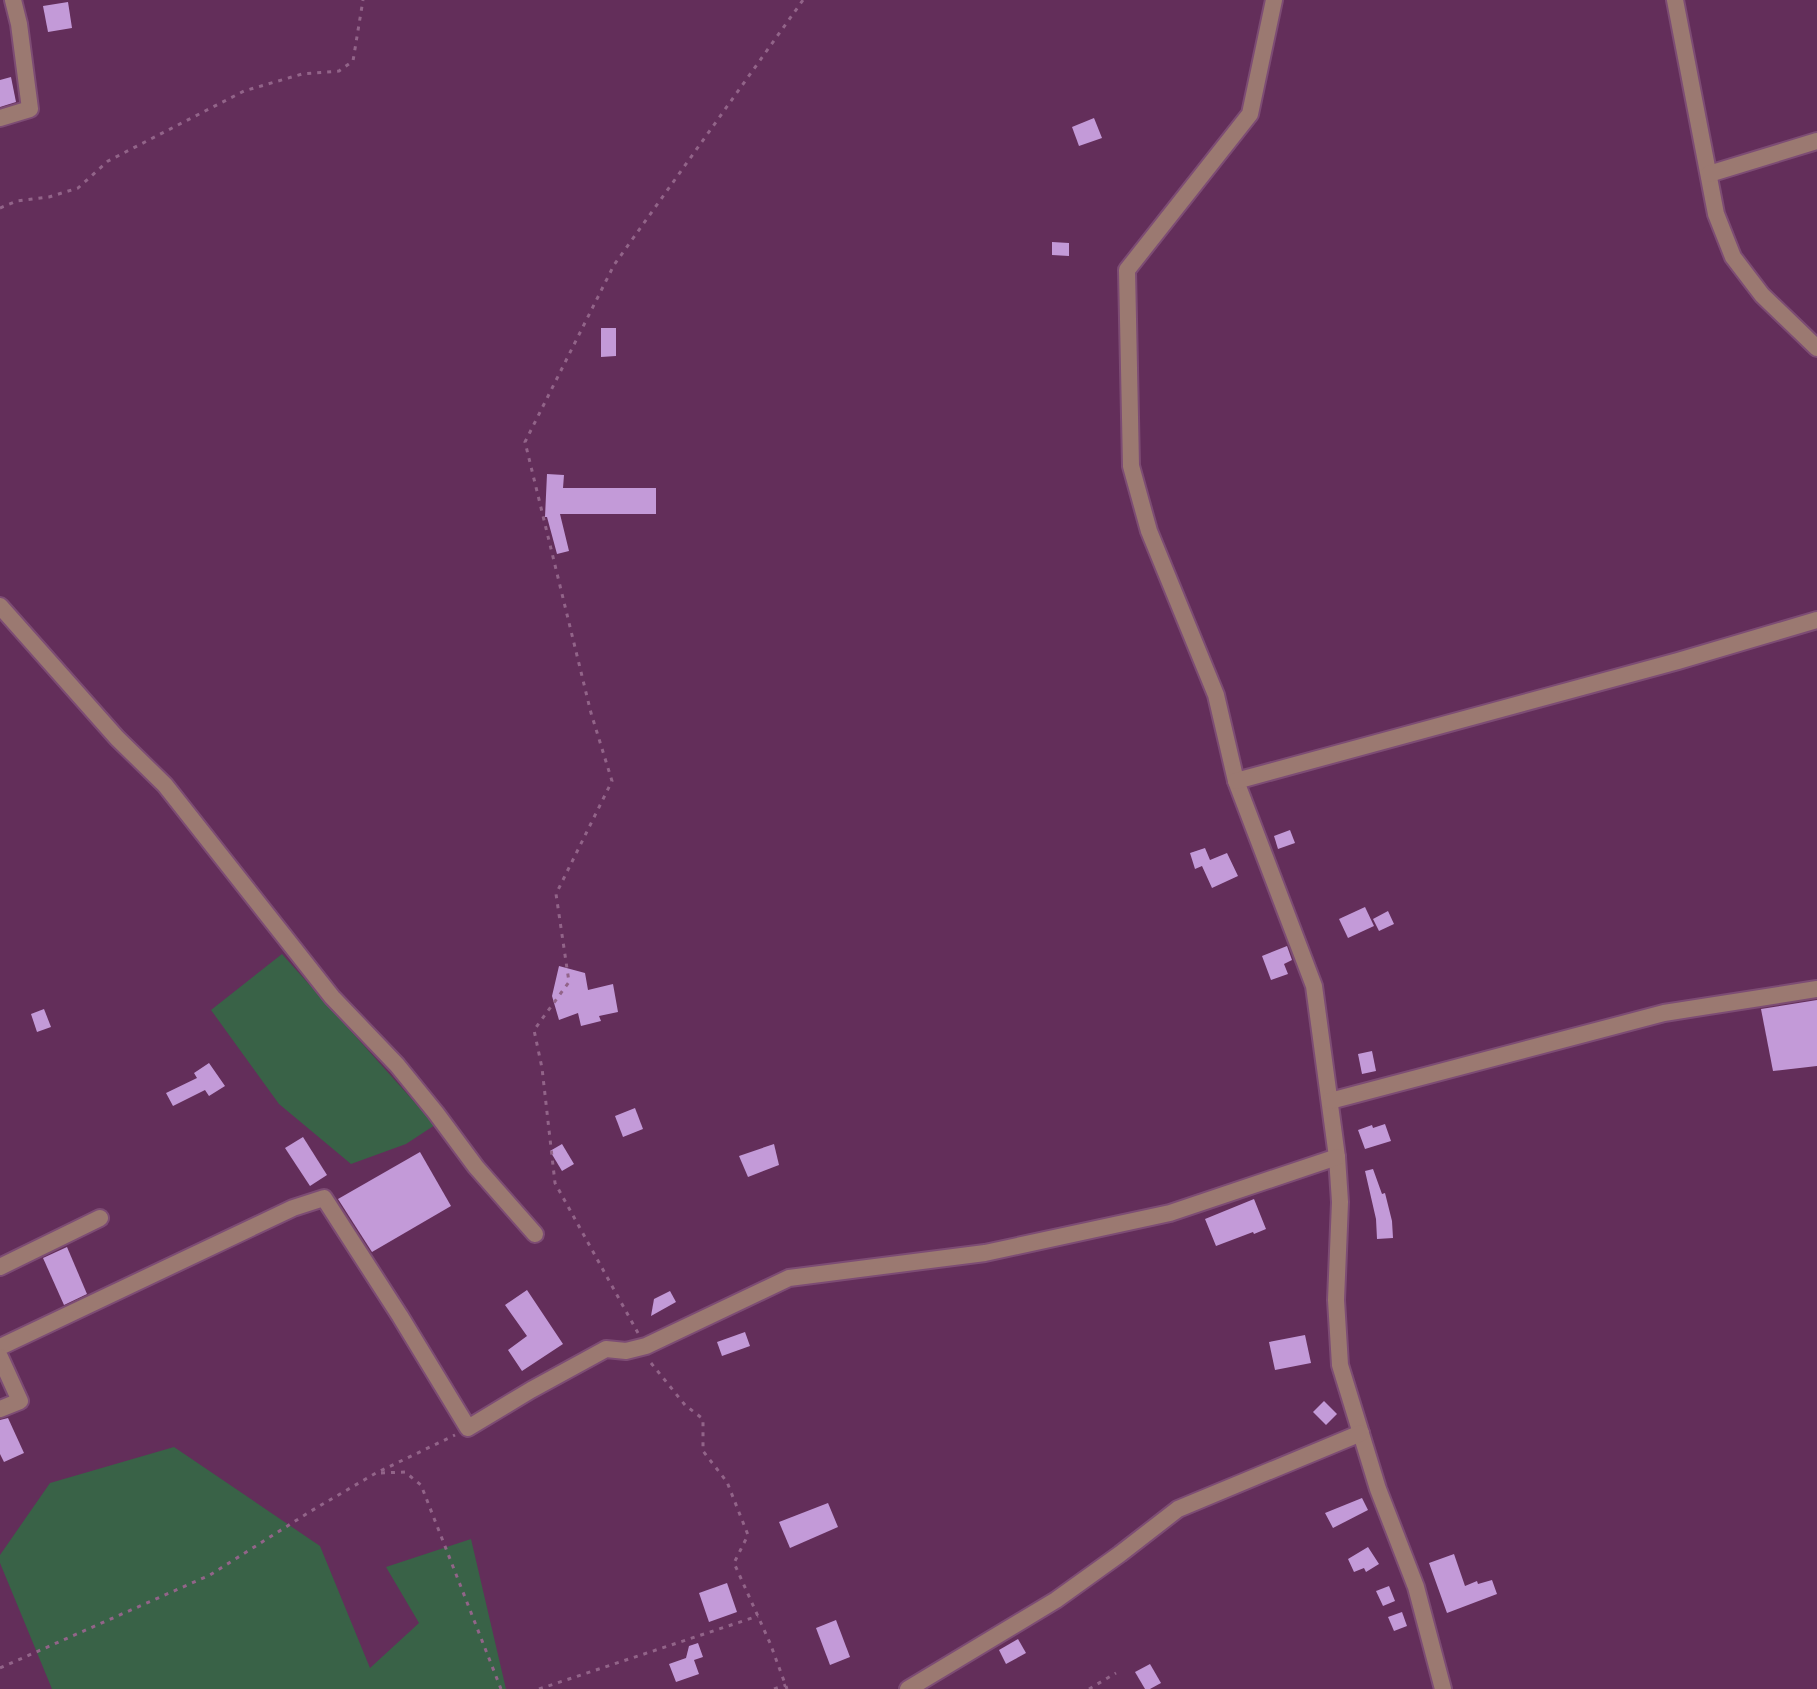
<svg xmlns="http://www.w3.org/2000/svg" width="1817" height="1689" font-family="Raleway,sans-serif">
	<style>
		.green { fill: #396247 }
		.building { fill: #c39ad8 }
		.lines { fill: none; stroke-linecap: round; stroke-linejoin: round }
		.street-casing { stroke: #7d4c74; stroke-width: 20 }
		.path { stroke: #926489; stroke-width: 3; stroke-dasharray: 4 6; stroke-linecap: butt }
		.street { stroke: #9b7971; stroke-width: 16 }
	</style>
	<rect width="100%" height="100%" fill="#632e5a"/>
	<g class="green">
		<polygon points="282,954 435,1125 406,1144 351,1164 279,1104 211,1010"/>
		<polygon points="174,1447 320,1546 370,1668 419,1623 386,1567 471,1539 506,1689 52,1689 0,1563 0,1555 50,1483"/>
	</g>
	<g class="building">
		<polygon points="68,2 72,28 48,32 43,6"/>
		<polygon points="11,77 16,102 0,107 0,80"/>
		<polygon points="1094,118 1102,138 1079,146 1072,127"/>
		<polygon points="1052,242 1069,243 1069,256 1052,255"/>
		<polygon points="601,328 616,328 616,356 601,357"/>
		<polygon points="547,474 564,475 563,488 656,488 656,514 560,514 569,551 557,554 547,517 545,517"/>
		<polygon points="1290,830 1295,843 1278,849 1274,836"/>
		<polygon points="1205,848 1210,860 1227,853 1238,876 1212,888 1202,866 1195,869 1190,853"/>
		<polygon points="1365,907 1374,926 1348,938 1339,919"/>
		<polygon points="1388,911 1394,924 1379,931 1373,919"/>
		<polygon points="1287,946 1292,960 1284,964 1288,974 1271,980 1262,956"/>
		<polygon points="559,966 585,973 588,990 613,984 618,1012 599,1016 601,1021 581,1026 578,1013 559,1020 552,996"/>
		<polygon points="1817,1000 1817,1066 1773,1071 1761,1009"/>
		<polygon points="44,1009 51,1027 37,1032 31,1014"/>
		<polygon points="1372,1051 1376,1071 1362,1074 1358,1054"/>
		<polygon points="209,1063 225,1086 209,1096 205,1090 173,1106 166,1093 197,1078 194,1073"/>
		<polygon points="635,1108 643,1129 623,1137 615,1116"/>
		<polygon points="1385,1124 1391,1141 1365,1149 1358,1130 1372,1125 1373,1128"/>
		<polygon points="303,1137 327,1175 310,1186 285,1148"/>
		<polygon points="562,1144 574,1164 562,1171 550,1151"/>
		<polygon points="774,1144 779,1165 748,1177 739,1156"/>
		<polygon points="420,1152 451,1206 372,1252 338,1199"/>
		<polygon points="1373,1169 1382,1194 1385,1193 1392,1221 1393,1238 1377,1239 1376,1219 1365,1171"/>
		<polygon points="1254,1199 1266,1229 1254,1234 1253,1232 1216,1246 1205,1219"/>
		<polygon points="67,1247 87,1294 64,1305 43,1258"/>
		<polygon points="527,1290 563,1344 522,1371 508,1350 527,1336 505,1305"/>
		<polygon points="670,1291 676,1302 651,1316 654,1299"/>
		<polygon points="745,1332 750,1346 722,1356 717,1342"/>
		<polygon points="1305,1335 1311,1363 1275,1370 1269,1342"/>
		<polygon points="1324,1401 1337,1414 1326,1425 1313,1412"/>
		<polygon points="8,1418 24,1453 4,1462 0,1454 0,1420"/>
		<polygon points="1362,1498 1368,1510 1333,1528 1325,1513"/>
		<polygon points="828,1503 838,1527 790,1548 779,1522"/>
		<polygon points="1368,1547 1379,1564 1366,1572 1364,1568 1354,1572 1348,1559"/>
		<polygon points="1454,1554 1465,1586 1477,1581 1478,1584 1492,1580 1497,1594 1447,1613 1429,1563"/>
		<polygon points="727,1583 737,1612 709,1622 699,1593"/>
		<polygon points="1389,1586 1395,1601 1383,1606 1376,1591"/>
		<polygon points="1402,1612 1407,1626 1394,1631 1388,1617"/>
		<polygon points="836,1620 850,1657 830,1665 816,1628"/>
		<polygon points="1018,1639 1026,1653 1006,1664 999,1650"/>
		<polygon points="698,1643 703,1657 694,1660 699,1674 676,1682 669,1664 686,1658 689,1646"/>
		<polygon points="1150,1664 1161,1683 1150,1689 1145,1689 1135,1672"/>
	</g>
	<g class="lines">
		<defs>
			<g id="street">
				<polyline points="1274,0 1250,114 1127,270 1131,466 1149,531 1216,695 1236,781 1314,986 1337,1157 1340,1202 1336,1300 1340,1365 1378,1489 1416,1587 1443,1689"/>
				<polyline points="1675,0 1716,214 1733,257 1762,295 1817,348"/>
				<polyline points="0,118 30,109 19,24 13,0"/>
				<polyline points="1709,174 1817,141"/>
				<polyline points="0,606 117,738 165,785 332,997 397,1065 436,1113 476,1167 535,1234"/>
				<polyline points="1236,781 1678,661 1817,620"/>
				<polyline points="1330,1101 1664,1013 1817,989"/>
				<polyline points="0,1267 100,1218"/>
				<polyline points="0,1347 293,1208 324,1198 400,1316 468,1428 531,1390 606,1349 626,1351 646,1346 789,1278 985,1253 1170,1213 1337,1157"/>
				<polyline points="0,1357 20,1401 0,1409"/>
				<polyline points="908,1689 1056,1600 1120,1554 1178,1509 1361,1433"/>
			</g>
		</defs>
		<use href="#street" class="street-casing"/>
		<g class="path">
			<polyline points="0,208 17,201 49,197 78,188 108,161 244,91 302,74 339,71 353,61 363,0"/>
			<polyline points="638,1333 555,1183 542,1068 534,1030 569,982 556,894 612,781 591,713 525,442 614,265 803,0"/>
			<polyline points="651,1363 685,1405 703,1419 703,1451 727,1482 748,1535 734,1563 770,1643 787,1689"/>
			<polyline points="381,1473 405,1472 421,1485 501,1689"/>
			<polyline points="0,1668 210,1575 311,1511 376,1473 455,1435"/>
			<polyline points="539,1689 758,1616"/>
			<polyline points="774,1689 786,1685"/>
			<polyline points="1089,1689 1116,1673"/>
		</g>
		<use href="#street" class="street"/>
	</g>
</svg>
